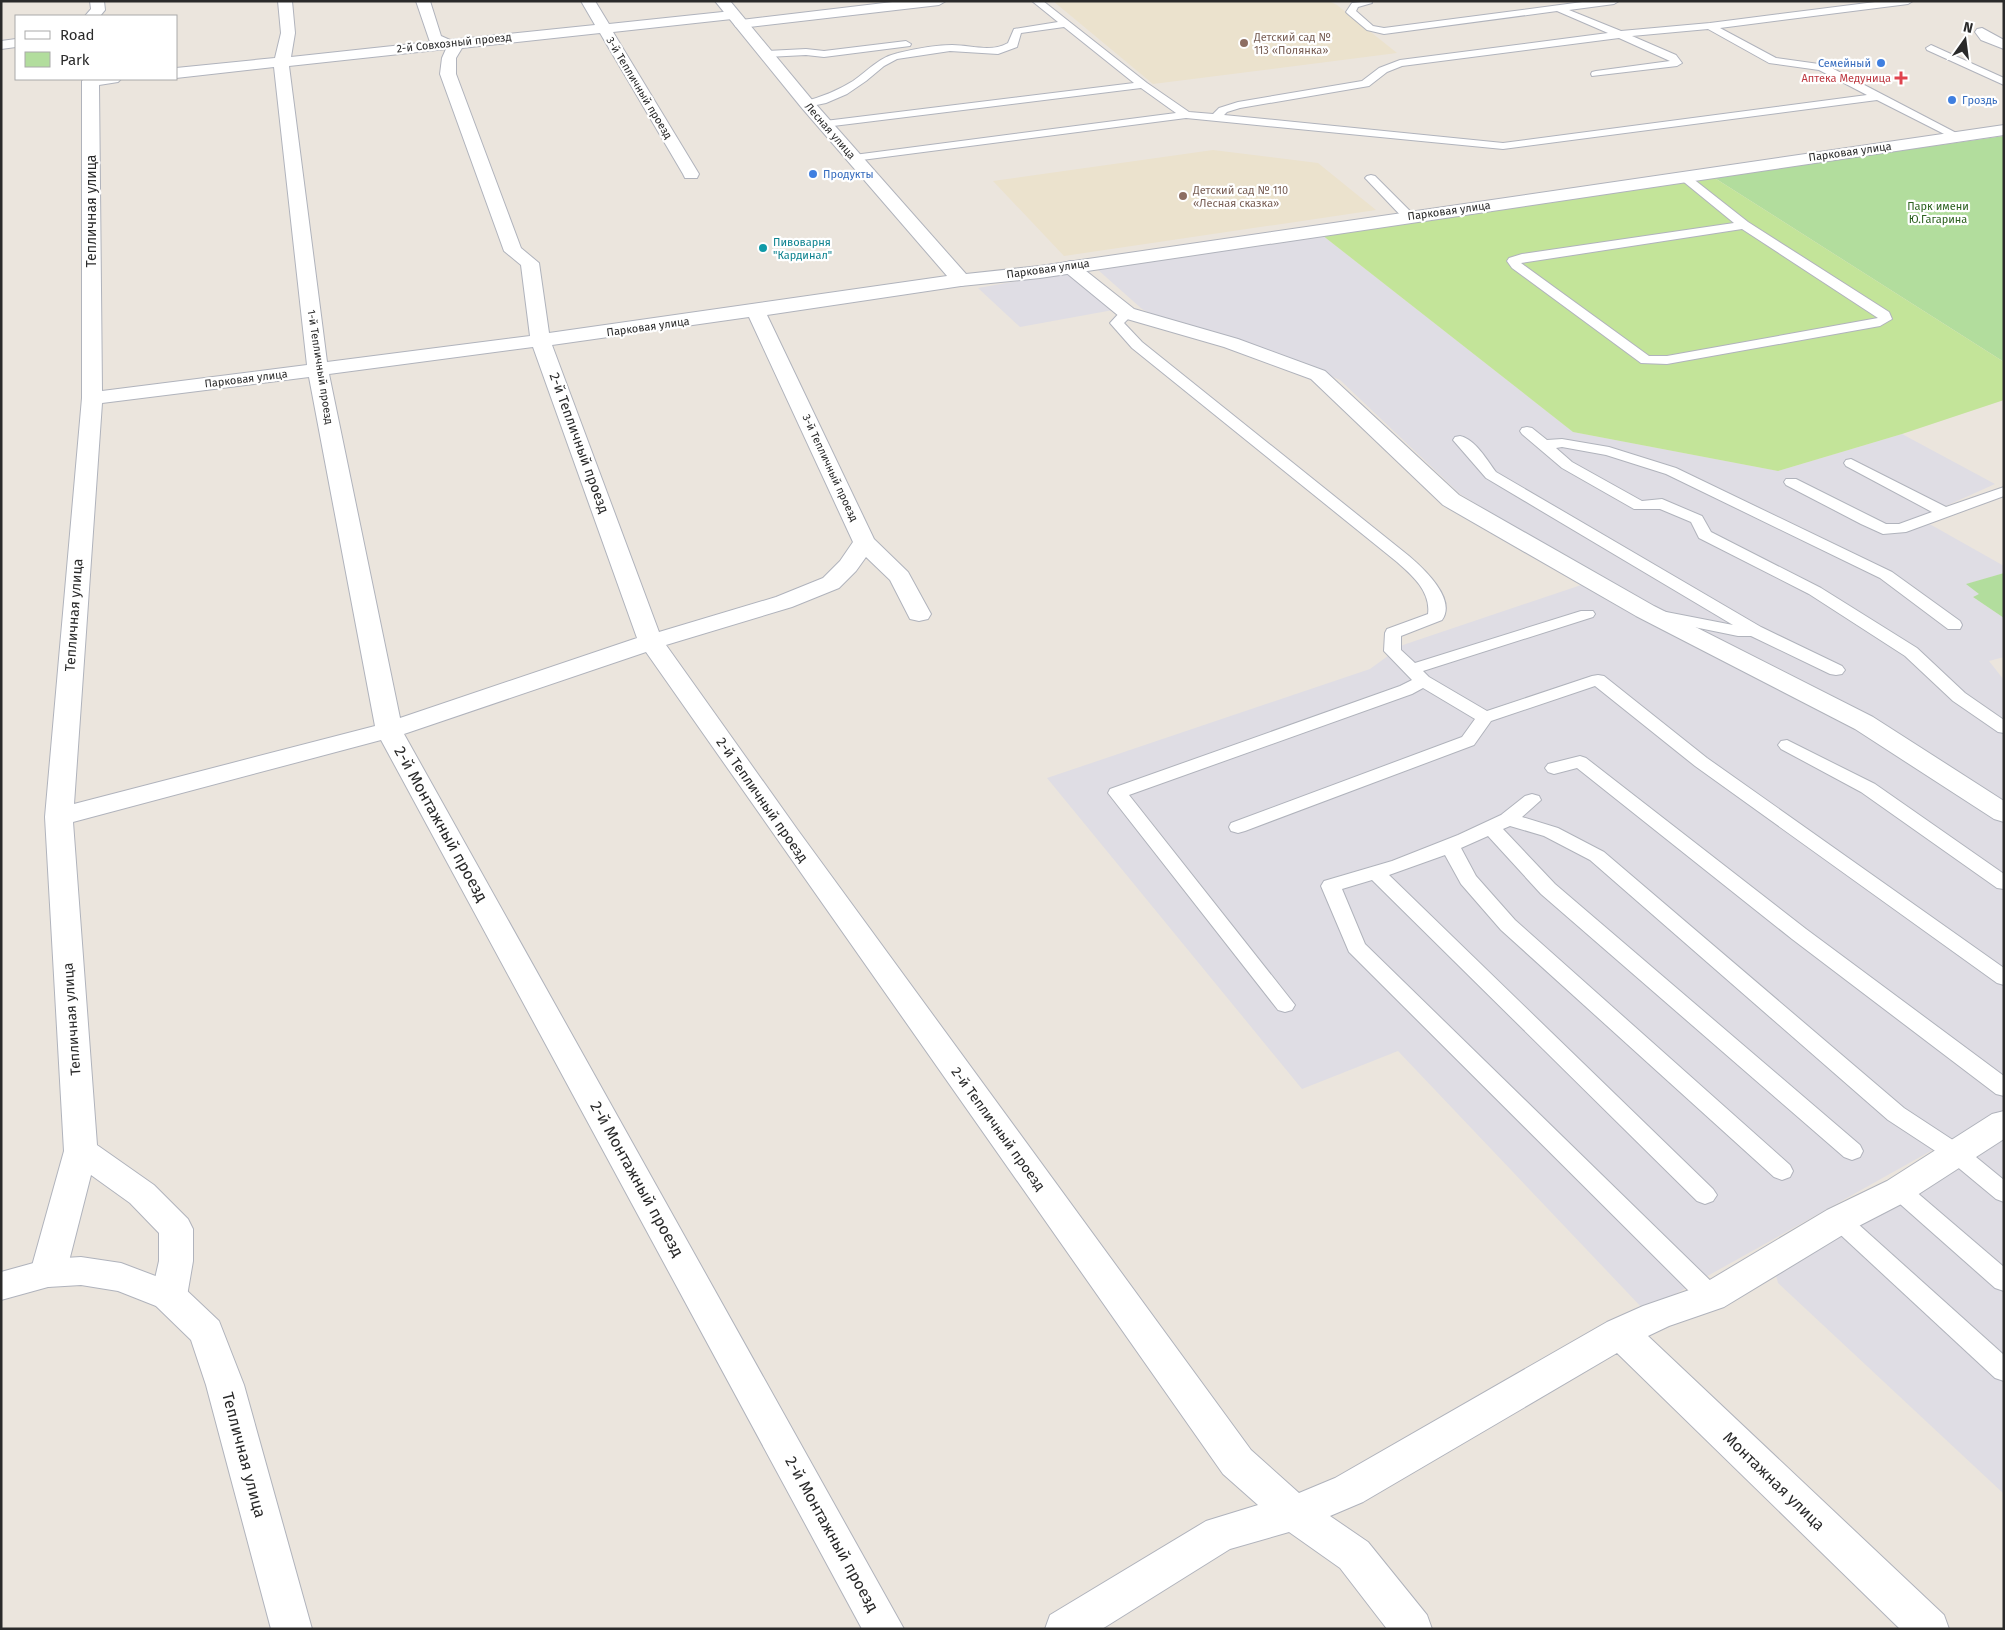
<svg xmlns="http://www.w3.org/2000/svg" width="2005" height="1630" font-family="'Fira Sans',sans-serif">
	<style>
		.industrial { fill: #dfdde4 }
		.education { fill: #ebe2cd }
		.green { fill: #b2dd9d }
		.pitch { fill: #c3e499 }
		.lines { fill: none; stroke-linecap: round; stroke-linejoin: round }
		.service-casing { stroke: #b0b3bc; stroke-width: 2 }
		.minor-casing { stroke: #b0b3bc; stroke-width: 2 }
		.tertiary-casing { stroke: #b0b3bc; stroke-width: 2 }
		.service { fill: #fff; fill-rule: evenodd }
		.minor { fill: #fff; fill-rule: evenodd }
		.tertiary { fill: #fff; fill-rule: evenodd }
		.education-dot { fill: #8d6e63; stroke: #fff; stroke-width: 2 }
		.shop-dot { fill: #3f7fe0; stroke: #fff; stroke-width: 2 }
		.health-dot { fill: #e0444e; stroke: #fff; stroke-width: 2 }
		.culture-dot { fill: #0f9aa8; stroke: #fff; stroke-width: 2 }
		.labels { text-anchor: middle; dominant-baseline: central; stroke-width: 4.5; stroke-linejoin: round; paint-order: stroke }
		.far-education-label { font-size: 11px; fill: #785e54; stroke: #fff; text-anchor: start }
		.far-street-label { font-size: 11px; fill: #2a2a2a; stroke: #fff }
		.far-shop-label { font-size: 11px; fill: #366cbe; stroke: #fff; text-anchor: start }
		.far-health-label { font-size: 11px; fill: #be3a42; stroke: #fff; text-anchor: end }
		.far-park-label { font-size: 11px; fill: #2c611f; stroke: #fff }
		.far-culture-label { font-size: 11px; fill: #0d838f; stroke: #fff; text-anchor: start }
		.street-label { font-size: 14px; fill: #2a2a2a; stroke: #fff }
		.near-street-label { font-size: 16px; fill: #2a2a2a; stroke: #fff }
	</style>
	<rect width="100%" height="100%" fill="#ebe5dd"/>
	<g class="industrial">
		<polygon points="1322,235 1573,432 1778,471 1902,434 1995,484 1919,518 2004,566 2004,573 1967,584 1979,594 1973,597 2004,618 2004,657 1989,661 2004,680 2004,1110 1645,1311 1398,1051 1302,1089 1047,778 1370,669 1403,645 1599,579 1460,494 1340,380 1307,365 1161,319 1142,309 1097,269"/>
		<polygon points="1069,272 1113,310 1020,327 978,288"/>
		<polygon points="2004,1138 2004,1494 1778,1283 1775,1271"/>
	</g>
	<g class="education">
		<polygon points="1053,1 1329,1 1337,5 1397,53 1153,84"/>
		<polygon points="1213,150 1318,163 1376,210 1064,256 993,181"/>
	</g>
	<g class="green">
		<polygon points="2004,136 2004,362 1713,177"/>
		<polygon points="2004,573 2004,618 1973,597 1979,594 1966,584"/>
	</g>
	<polygon class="pitch" points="1713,177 2004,362 2004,400 1902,434 1778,471 1573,432 1322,235"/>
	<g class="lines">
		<defs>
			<g id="service">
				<path d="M 1032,1 L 1043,1 L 1147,83 L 1189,112 L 1213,114 L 1219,108 L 1238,102 L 1362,81 L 1379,68 L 1400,60 L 1608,33 L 1557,11 L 1384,34 L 1367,30 L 1348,14 L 1346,12 L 1352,3 L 1371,1 L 1372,3 L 1358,7 L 1356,11 L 1373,26 L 1384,28 L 1590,1 L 1619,1 L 1614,4 L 1569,10 L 1621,31 L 1710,23 L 1883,1 L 1913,1 L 1908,4 L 1720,28 L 1776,58 L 1826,65 L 1964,137 L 1962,139 L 1954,139 L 1877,100 L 1503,149 L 1186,118 L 854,161 L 848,158 L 854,155 L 1176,113 L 1141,88 L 825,127 L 820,124 L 825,121 L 1134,83 L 1064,27 L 1021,33 L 1017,47 L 998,54 L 950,51 L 897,59 L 884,66 L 866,81 L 847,94 L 826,103 L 807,107 L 802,104 L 803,102 C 821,97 837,91 853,81 C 869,70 879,57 898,53 C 915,49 934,45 952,45 C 971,45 990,53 1008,43 L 1014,29 L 1058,22 ZM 1708,29 L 1769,63 L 1819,70 L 1867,95 L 1503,143 L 1224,115 L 1227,112 L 1240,108 L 1369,86 L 1387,72 L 1402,66 L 1619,38 L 1670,61 L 1596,71 L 1592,72 L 1591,74 L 1592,76 L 1677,66 L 1682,63 L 1676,55 L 1632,36 Z"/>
				<polygon points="906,41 911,44 910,46 824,57 806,55 767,57 762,54 767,51 806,49 824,51"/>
				<polygon points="1931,45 2004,78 2004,85 1927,50 1926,48"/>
				<path d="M 1683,173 L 1687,174 L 1748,222 L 1889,312 L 1892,319 L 1880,326 L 1667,364 L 1641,363 L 1512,268 L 1507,261 L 1509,258 L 1522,254 L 1734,223 L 1679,178 L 1677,176 L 1679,174 ZM 1742,229 L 1878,318 L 1667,356 L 1649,356 L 1521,263 Z"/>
				<polygon points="1371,175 1375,176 1413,214 1415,217 1413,220 1405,220 1367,180 1365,178 1367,176"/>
				<path d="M 1127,309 L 1134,313 L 1124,323 L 1142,342 L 1409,556 C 1423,568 1457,599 1442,620 L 1401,636 L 1401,650 L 1415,663 L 1581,611 L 1593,611 L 1595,614 L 1593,617 L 1423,671 L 1429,677 L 1487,711 L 1592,676 L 1598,675 L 1604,676 L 1707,758 L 2004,968 L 2004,985 L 1997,983 L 1695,766 L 1595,686 L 1491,721 L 1474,745 L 1245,831 L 1238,833 L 1231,831 L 1229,827 L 1231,823 L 1462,737 L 1475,719 L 1423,688 L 1412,694 L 1129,795 L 1295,1005 L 1292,1010 L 1285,1012 L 1278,1010 L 1108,793 L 1110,789 L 1400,686 L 1412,680 L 1384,651 L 1385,633 L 1387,629 L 1428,614 C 1431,592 1413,576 1397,562 L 1132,348 L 1110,323 L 1122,310 Z"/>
				<polygon points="1527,427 1532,428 1547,440 1562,439 1609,447 1676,468 1892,572 1960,621 1962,625 1960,629 1948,629 1880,578 1666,474 1606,455 1562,447 1556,448 1572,462 1642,501 1662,499 1702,516 1711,532 1821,588 1917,648 1965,693 2004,720 2004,733 1998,732 1953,701 1905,656 1809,594 1699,538 1691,522 1660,509 1634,509 1562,468 1522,434 1520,431 1522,428"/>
				<path d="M 1460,436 C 1475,439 1487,460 1496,472 L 1761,627 L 1842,666 L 1845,670 L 1842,674 L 1836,675 L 1830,674 L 1751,636 L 1738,636 L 1650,618 L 1648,615 L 1650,612 L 1656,610 L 1733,625 L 1486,478 L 1453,440 L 1455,437 Z"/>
				<polygon points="1851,459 1946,507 2004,487 2004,496 1906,532 1883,534 1861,524 1786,485 1784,482 1786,479 1796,479 1886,524 1899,524 1932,512 1846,466 1844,463 1846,460"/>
				<polygon points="1787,740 1875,784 2004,874 2004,889 1997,888 1861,792 1781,749 1778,745 1781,741"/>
				<polygon points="1580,756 1586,758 1806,929 2004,1076 2004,1096 1996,1094 1792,939 1577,768 1554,774 1548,772 1545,768 1548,764"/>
				<polygon points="1532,794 1539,796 1541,800 1522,817 1558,828 1604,852 1904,1108 1965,1148 2004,1180 2004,1202 1996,1199 1949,1160 1888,1120 1590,860 1544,836 1510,826 1503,829 1555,884 1860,1145 1863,1151 1860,1157 1852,1160 1844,1157 1541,894 1488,836 1461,848 1476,876 1515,920 1790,1165 1793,1171 1790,1177 1782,1180 1774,1177 1501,930 1461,884 1445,855 1389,875 1713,1189 1717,1195 1713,1201 1705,1204 1697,1201 1372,880 1342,889 1365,944 1720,1290 1723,1297 1720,1304 1711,1307 1702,1304 1349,952 1321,886 1324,881 1392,861 1458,835 1501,815 1525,796"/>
				<polygon points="1899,1181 1907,1184 2004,1267 2004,1291 1995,1288 1891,1196 1887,1190 1891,1184"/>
				<polygon points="1839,1211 1847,1214 2004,1355 2004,1381 1995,1378 1831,1226 1827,1220 1831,1214"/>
			</g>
			<g id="minor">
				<path d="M 278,1 L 292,1 L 295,33 L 291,57 L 430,42 L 416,1 L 430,1 L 441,36 L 450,40 L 595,25 L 581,1 L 595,1 L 609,24 L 732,11 L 737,12 L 739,15 L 737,18 L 732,19 L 613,32 L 699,174 L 697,178 L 685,178 L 683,174 L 600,33 L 462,48 L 456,58 L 456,74 L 521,248 L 539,263 L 549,333 L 961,274 L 968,276 L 970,280 L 968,284 L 961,286 L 767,315 L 874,539 L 908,572 L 931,614 L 928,619 L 919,621 L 910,619 L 890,580 L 866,557 L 856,571 L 839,588 L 792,607 L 666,645 L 797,829 L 1251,1450 L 1299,1493 L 1335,1478 L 1607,1322 L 1643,1306 L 1698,1287 L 1827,1210 L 1887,1181 L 1992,1114 L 2004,1111 L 2004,1139 L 1911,1199 L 1851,1230 L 1724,1307 L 1669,1326 L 1648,1336 L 1944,1615 L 1949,1629 L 1900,1629 L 1617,1353 L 1363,1502 L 1330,1516 L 1368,1542 L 1427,1615 L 1432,1629 L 1387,1629 L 1340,1568 L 1289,1532 L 1230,1549 L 1102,1629 L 1045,1629 L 1050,1615 L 1206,1521 L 1258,1505 L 1223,1474 L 646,652 L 404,734 L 904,1629 L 862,1629 L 381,740 L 73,822 L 97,1145 L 154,1185 L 188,1219 L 193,1229 L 193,1261 L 187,1296 L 182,1306 L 169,1310 L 156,1306 L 151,1296 L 159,1261 L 159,1233 L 130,1203 L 91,1175 L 66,1273 L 60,1283 L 48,1287 L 36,1283 L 30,1273 L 64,1151 L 45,817 L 82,398 L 82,81 L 84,79 L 121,79 L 118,82 L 99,85 L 102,391 L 307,365 L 274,67 L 176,78 L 176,68 L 275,58 L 281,33 ZM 446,49 L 442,58 L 440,74 L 504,251 L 521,265 L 530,336 L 327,362 L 289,66 ZM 749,317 L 853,542 L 840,561 L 823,578 L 776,597 L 659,632 L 552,345 ZM 533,347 L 637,638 L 400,718 L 329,374 ZM 309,377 L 375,726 L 74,804 L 102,403 Z"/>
				<polygon points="901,1 946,1 939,5 741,28 736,27 734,24 736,21 741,20"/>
				<polygon points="1982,28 2004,40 2004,49 1981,40 1975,32 1977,29"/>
				<polygon points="1070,261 1076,263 1134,309 1238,339 1325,371 1459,495 1654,606 1873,717 2004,801 2004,822 1994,819 1855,729 1636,616 1443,505 1311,379 1224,347 1120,317 1064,271 1061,267 1064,263"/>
			</g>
			<g id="tertiary">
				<polygon points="90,1 104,1 105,10 100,16 85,16 91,9"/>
				<polygon points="715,1 730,1 813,101 966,274 1040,266 2004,125 2004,135 1040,278 961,286 954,284 801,107"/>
				<polygon points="16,39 16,47 1,49 1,41"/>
				<polygon points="81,1257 121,1263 182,1286 219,1321 244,1385 312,1629 271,1629 206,1385 191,1340 156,1306 118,1291 81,1285 48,1287 1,1300 1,1272 48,1259"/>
			</g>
		</defs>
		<use href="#service" class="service-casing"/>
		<use href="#minor" class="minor-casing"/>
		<use href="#tertiary" class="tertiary-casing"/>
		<use href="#service" class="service"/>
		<use href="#minor" class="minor"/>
		<use href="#tertiary" class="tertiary"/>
	</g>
	<g class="education-dot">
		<circle cx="1244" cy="43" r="5"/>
		<circle cx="1183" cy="196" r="5"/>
	</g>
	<g class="shop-dot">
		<circle cx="1881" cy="63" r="5"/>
		<circle cx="1952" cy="100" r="5"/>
		<circle cx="813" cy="174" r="5"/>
	</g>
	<path class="health-dot" d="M1898.5 70.5h5v5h5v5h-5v5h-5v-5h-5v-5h5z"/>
	<circle class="culture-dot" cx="763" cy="248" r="5"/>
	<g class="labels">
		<g class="far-education-label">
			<text x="1254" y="37">Детский сад №<tspan x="1254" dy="13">113 «Полянка»</tspan></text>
			<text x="1193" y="190">Детский сад № 110<tspan x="1193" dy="13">«Лесная сказка»</tspan></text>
		</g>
		<g class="far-street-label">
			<text transform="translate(454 43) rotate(-6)">2-й Совхозный проезд</text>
			<text transform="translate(639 88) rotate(59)">3-й Тепличный проезд</text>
			<text transform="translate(830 131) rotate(49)">Лесная улица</text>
			<text transform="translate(1850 152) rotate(-8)">Парковая улица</text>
			<text transform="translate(1449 211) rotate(-8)">Парковая улица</text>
			<text transform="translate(1048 269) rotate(-8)">Парковая улица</text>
			<text transform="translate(648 327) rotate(-8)">Парковая улица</text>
			<text transform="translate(320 367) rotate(81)">1-й Тепличный проезд</text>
			<text transform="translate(246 379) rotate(-7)">Парковая улица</text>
			<text transform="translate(830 468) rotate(65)">3-й Тепличный проезд</text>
		</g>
		<g class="far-shop-label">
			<text x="1871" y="63" text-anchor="end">Семейный</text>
			<text x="1962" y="100">Гроздь</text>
			<text x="823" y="174">Продукты</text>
		</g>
		<g class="far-health-label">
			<text x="1891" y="78">Аптека Медуница</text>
		</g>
		<g class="far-park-label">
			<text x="1938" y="206">Парк имени<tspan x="1938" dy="13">Ю.Гагарина</tspan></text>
		</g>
		<g class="far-culture-label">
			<text x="773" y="242">Пивоварня<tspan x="773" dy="13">"Кардинал"</tspan></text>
		</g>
		<g class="street-label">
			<text transform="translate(91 211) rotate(-90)">Тепличная улица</text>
			<text transform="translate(579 443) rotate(70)">2-й Тепличный проезд</text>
			<text transform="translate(74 615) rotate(-86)">Тепличная улица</text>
			<text transform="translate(762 800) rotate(55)">2-й Тепличный проезд</text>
			<text transform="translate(72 1019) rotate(-94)">Тепличная улица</text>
			<text transform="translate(998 1129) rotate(54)">2-й Тепличный проезд</text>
		</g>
		<g class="near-street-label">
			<text transform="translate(441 824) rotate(61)">2-й Монтажный проезд</text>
			<text transform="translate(637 1179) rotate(61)">2-й Монтажный проезд</text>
			<text transform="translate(244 1455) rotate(75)">Тепличная улица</text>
			<text transform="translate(1774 1481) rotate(44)">Монтажная улица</text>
			<text transform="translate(832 1534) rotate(61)">2-й Монтажный проезд</text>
		</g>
	</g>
	<rect width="2005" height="1630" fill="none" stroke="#2a2a2a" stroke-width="5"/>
	<rect x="15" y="15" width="162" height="65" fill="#ffffff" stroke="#aaaaaa"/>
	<rect x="25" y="31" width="25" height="8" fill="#ffffff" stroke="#aaaaaa"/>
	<text x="60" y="40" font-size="15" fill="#2a2a2a">Road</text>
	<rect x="25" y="52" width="25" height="15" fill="#b2dd9d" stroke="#aaaaaa"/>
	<text x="60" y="65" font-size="15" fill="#2a2a2a">Park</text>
	<g transform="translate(1965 40) rotate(14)" stroke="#ffffff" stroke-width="4" paint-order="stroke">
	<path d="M0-4L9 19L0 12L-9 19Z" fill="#2a2a2a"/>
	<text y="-8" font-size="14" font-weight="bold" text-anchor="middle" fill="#2a2a2a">N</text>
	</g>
</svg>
